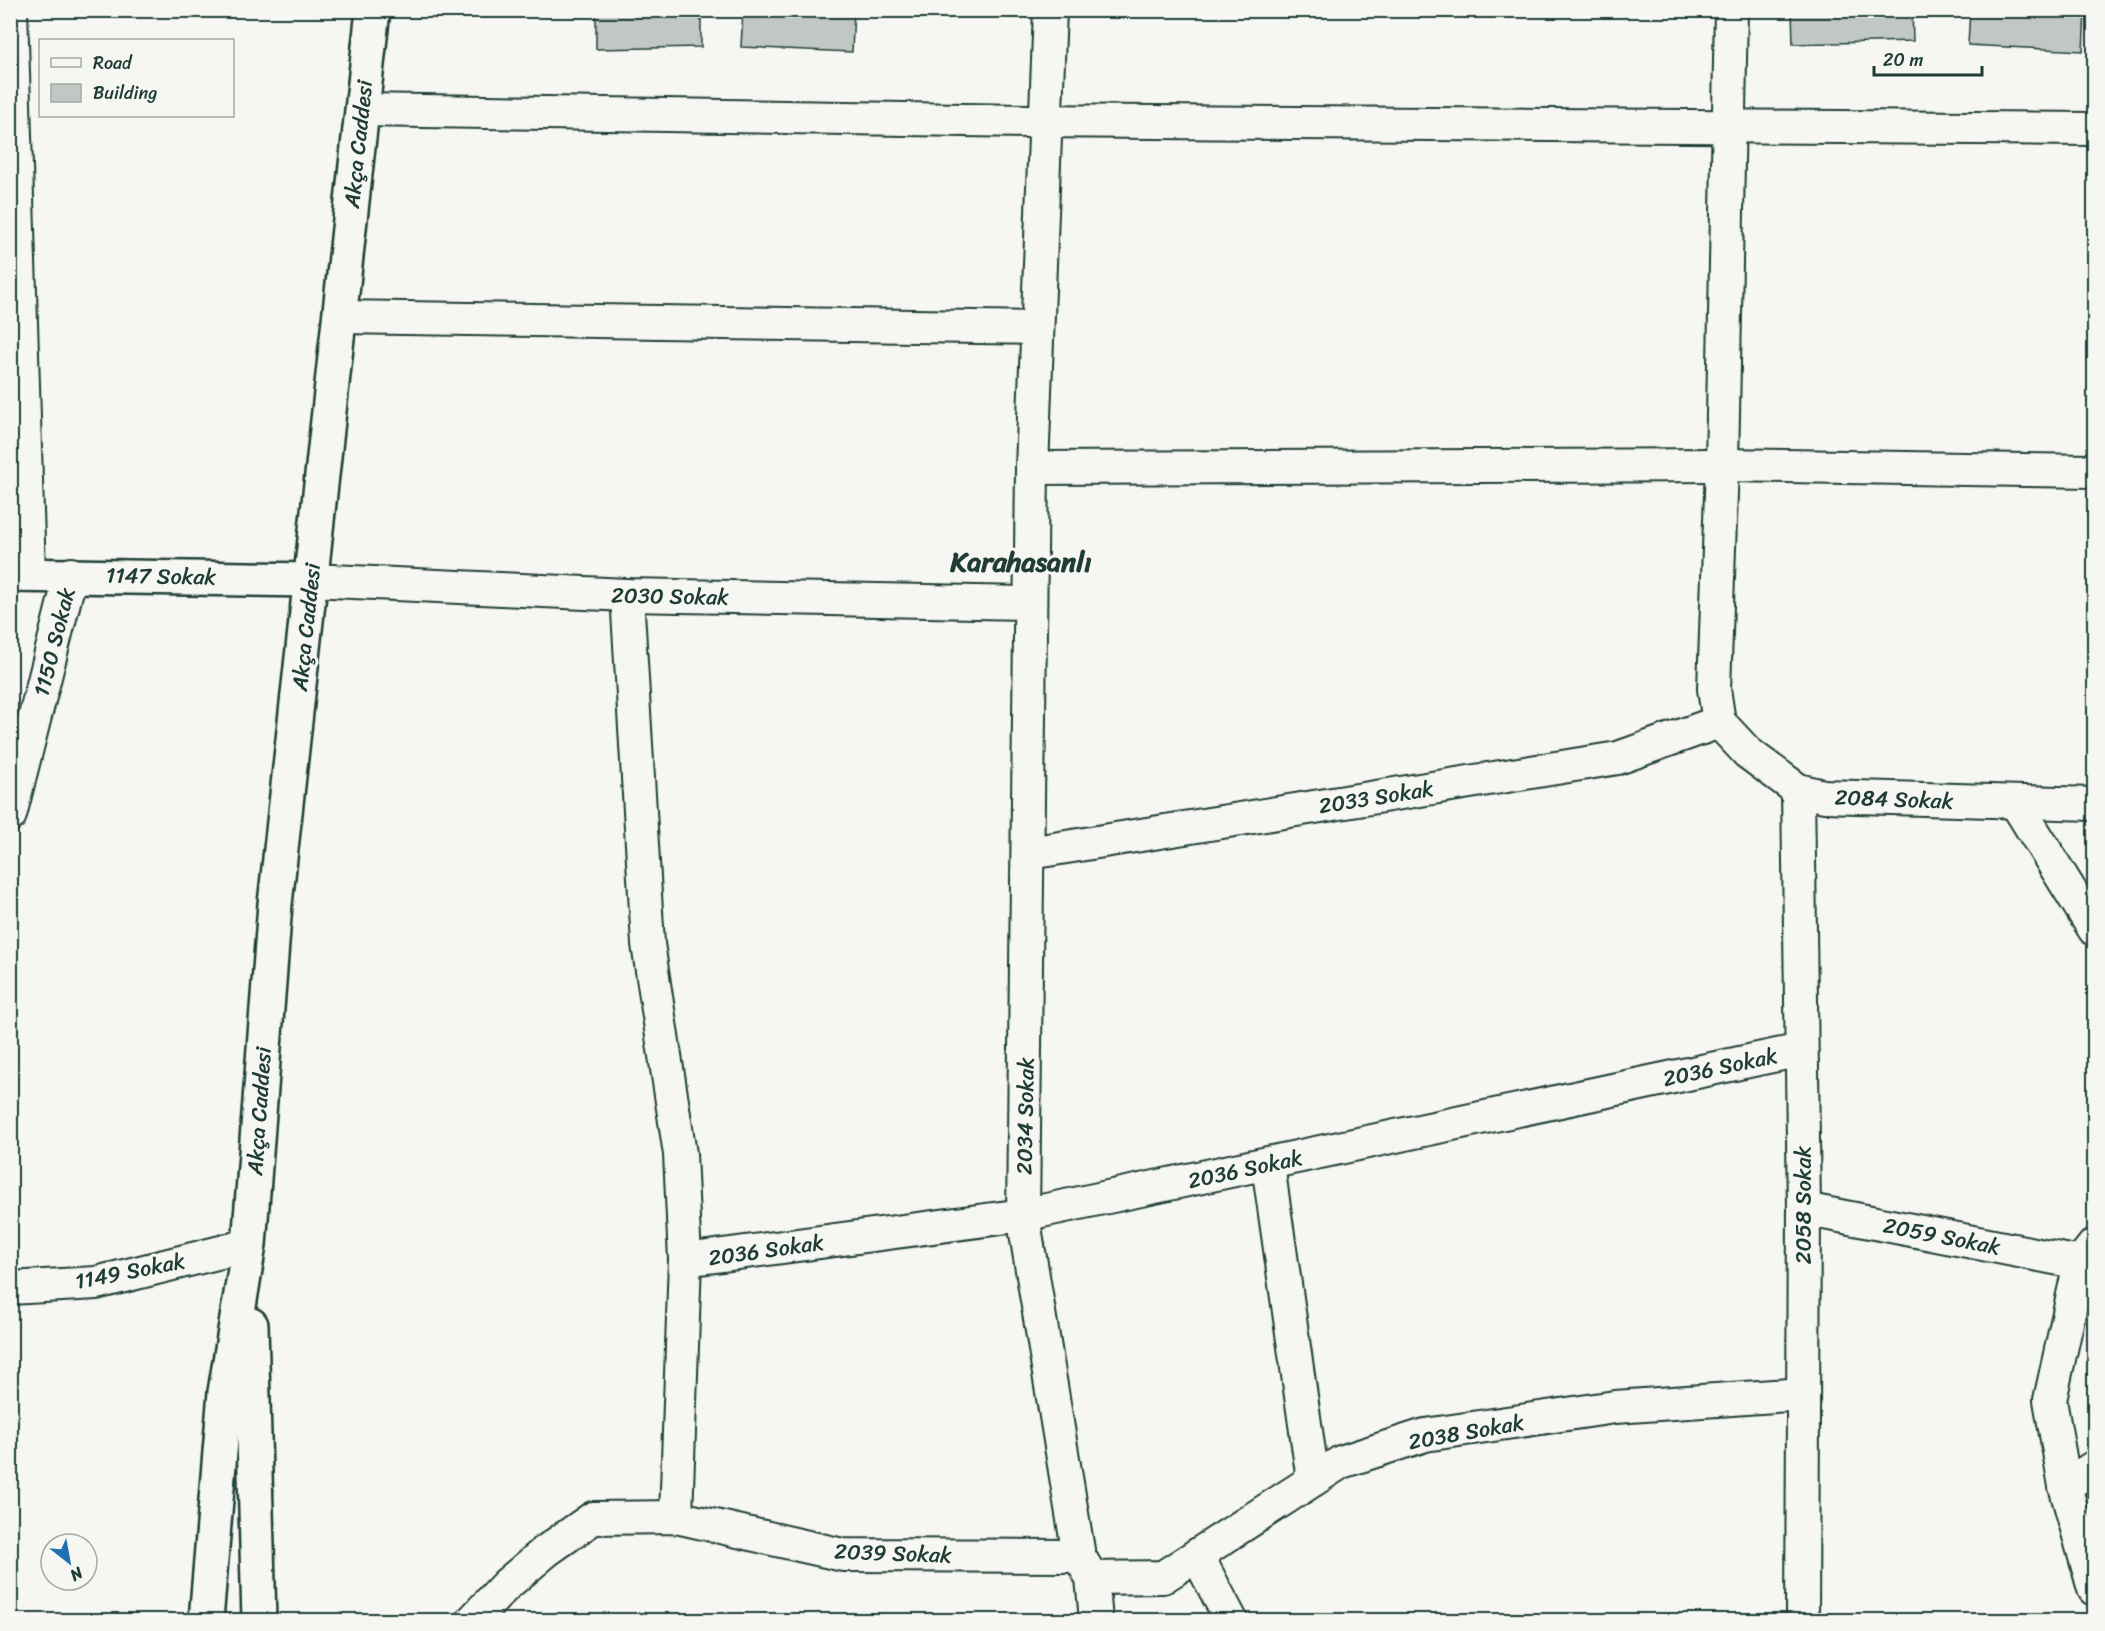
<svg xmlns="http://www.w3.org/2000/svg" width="2105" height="1631" font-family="Sriracha,sans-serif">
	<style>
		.building { fill: #c1c8c3; stroke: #1f3d34; stroke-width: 1.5 }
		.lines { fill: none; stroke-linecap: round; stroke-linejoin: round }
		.minor-casing { stroke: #1f3d34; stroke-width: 36 }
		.tertiary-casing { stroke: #1f3d34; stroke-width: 38 }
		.minor { stroke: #f6f6f2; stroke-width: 32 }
		.tertiary { stroke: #f6f6f2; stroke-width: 33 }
		.labels { text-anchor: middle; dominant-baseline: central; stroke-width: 6; stroke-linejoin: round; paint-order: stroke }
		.street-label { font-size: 22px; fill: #1f3d34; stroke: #f6f6f2 }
		.district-label { font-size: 28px; font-weight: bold; fill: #1f3d34; stroke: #f6f6f2 }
	</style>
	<rect width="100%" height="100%" fill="#f6f6f2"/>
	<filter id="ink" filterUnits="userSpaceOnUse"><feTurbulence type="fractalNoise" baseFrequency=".0167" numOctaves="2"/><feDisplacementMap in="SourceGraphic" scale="12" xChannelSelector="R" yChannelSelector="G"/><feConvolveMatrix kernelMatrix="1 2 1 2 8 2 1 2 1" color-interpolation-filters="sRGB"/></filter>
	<g filter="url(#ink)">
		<g class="building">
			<polygon points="596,10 701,10 701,47 596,49"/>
			<polygon points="743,10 854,10 852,52 741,47"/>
			<polygon points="1792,10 1912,10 1913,41 1793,44"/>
			<polygon points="1970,10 2085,10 2083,51 1968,45"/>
		</g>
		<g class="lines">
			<defs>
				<g id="minor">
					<polyline points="11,10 29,573"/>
					<polyline points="1050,10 1032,468 1023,1215 1079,1556 1092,1578 1096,1620"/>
					<polyline points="362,110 1029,121 2094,129"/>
					<polyline points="339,317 1037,328"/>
					<polyline points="1032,468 1722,465 2094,471"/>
					<polyline points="311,580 627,595 1030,603"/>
					<polyline points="627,595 648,944 680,1154 685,1260 676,1517"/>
					<polyline points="1719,722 1714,689 1722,465 1731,10"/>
					<polyline points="1719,722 1748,753 1798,790 1824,796 2094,804"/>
					<polyline points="1798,790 1804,1209 1802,1620"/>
					<polyline points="2016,803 2094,929"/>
					<polyline points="10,815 71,574"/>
					<polyline points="1029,853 1618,758 1719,722"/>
					<polyline points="1268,1165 1313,1480"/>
					<polyline points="1804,1209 2080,1263"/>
					<polyline points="2094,1245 2080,1263 2050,1400 2065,1486 2094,1589"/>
					<polyline points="685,1260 1023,1215 1801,1050"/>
					<polyline points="10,1288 96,1283 249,1245"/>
					<polyline points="2065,1486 2094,1467"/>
					<polyline points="1197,1555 1231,1620"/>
					<polyline points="1092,1578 1163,1577 1341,1462 1425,1435 1615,1407 1803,1394"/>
					<polyline points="473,1620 506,1585 546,1551 593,1518 676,1517 843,1555 1079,1556"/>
				</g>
				<g id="tertiary">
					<polyline points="10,575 311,580"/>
					<polyline points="251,1325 259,1620"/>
					<polyline points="206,1620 225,1392 249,1245 275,904 373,10"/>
				</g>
			</defs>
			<use href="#minor" class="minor-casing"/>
			<use href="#tertiary" class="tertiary-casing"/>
			<use href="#minor" class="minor"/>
			<use href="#tertiary" class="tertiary"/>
		</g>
	</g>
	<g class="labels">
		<g class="street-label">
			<text transform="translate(358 144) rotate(-84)">Akça Caddesi</text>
			<text transform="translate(161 576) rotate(1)">1147 Sokak</text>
			<text transform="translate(670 596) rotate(1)">2030 Sokak</text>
			<text transform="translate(306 627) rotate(-84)">Akça Caddesi</text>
			<text transform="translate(54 642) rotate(-76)">1150 Sokak</text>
			<text transform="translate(1376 797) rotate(-9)">2033 Sokak</text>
			<text transform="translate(1894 799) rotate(2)">2084 Sokak</text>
			<text transform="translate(1720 1067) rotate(-12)">2036 Sokak</text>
			<text transform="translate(259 1111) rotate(-86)">Akça Caddesi</text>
			<text transform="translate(1025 1116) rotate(-89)">2034 Sokak</text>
			<text transform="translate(1245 1169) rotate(-12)">2036 Sokak</text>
			<text transform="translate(1803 1205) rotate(-90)">2058 Sokak</text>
			<text transform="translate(1942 1236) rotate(11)">2059 Sokak</text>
			<text transform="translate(766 1250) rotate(-8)">2036 Sokak</text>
			<text transform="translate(130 1271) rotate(-11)">1149 Sokak</text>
			<text transform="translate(1466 1432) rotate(-10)">2038 Sokak</text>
			<text transform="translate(893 1553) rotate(2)">2039 Sokak</text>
		</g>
		<g class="district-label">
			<text x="1021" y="561">Karahasanlı</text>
		</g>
	</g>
	<rect width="2105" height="1631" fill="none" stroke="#f6f6f2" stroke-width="36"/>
	<rect x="18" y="18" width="2069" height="1595" fill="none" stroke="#1f3d34" stroke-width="2" filter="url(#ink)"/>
	<rect x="39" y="39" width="195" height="78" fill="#f6f6f2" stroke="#a0aca6" stroke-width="1.5"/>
	<rect x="51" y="58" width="30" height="9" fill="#f6f6f2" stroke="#a0aca6" stroke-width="1.5"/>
	<text x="93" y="69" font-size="18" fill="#1f3d34">Road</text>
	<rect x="51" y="84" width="30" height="18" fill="#c1c8c3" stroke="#a0aca6" stroke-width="1.5"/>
	<text x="93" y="99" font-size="18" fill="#1f3d34">Building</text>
	<g transform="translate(69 1562) rotate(149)"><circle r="28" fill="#f6f6f2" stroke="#a0aca6" stroke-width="1.5"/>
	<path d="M0-4.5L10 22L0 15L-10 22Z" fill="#1f6fb2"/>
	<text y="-9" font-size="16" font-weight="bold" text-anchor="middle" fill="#1f3d34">N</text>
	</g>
	<path d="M1874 66v9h108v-9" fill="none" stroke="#1f3d34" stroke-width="3"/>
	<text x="1883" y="66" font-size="18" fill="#1f3d34" stroke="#f6f6f2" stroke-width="4.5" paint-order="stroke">20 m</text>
</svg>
